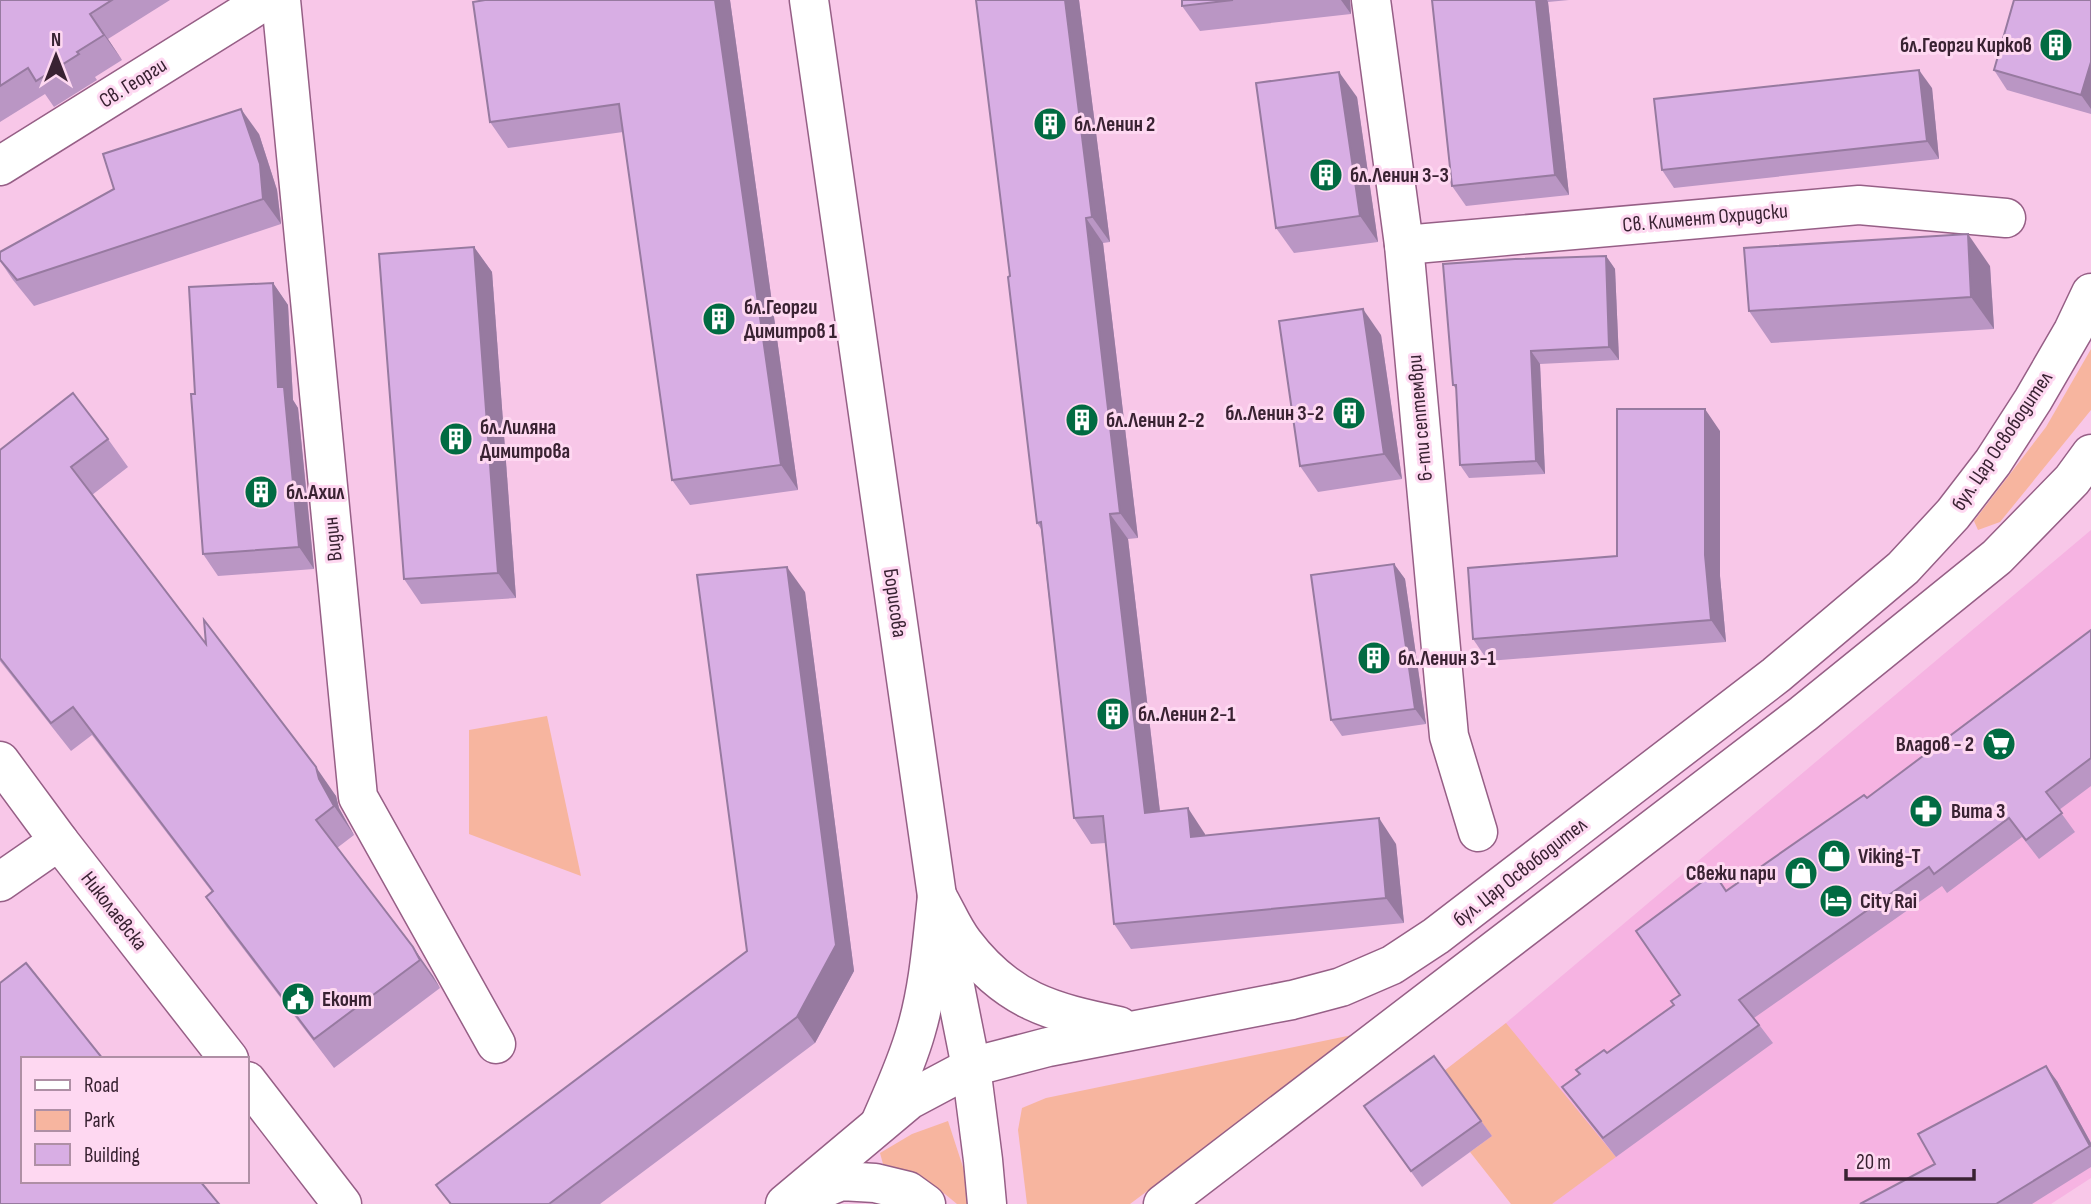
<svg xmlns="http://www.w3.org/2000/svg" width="2091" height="1204" font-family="'Sofia Sans Condensed',sans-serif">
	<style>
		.built { fill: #f6b3e2 }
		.green { fill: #f7b59f }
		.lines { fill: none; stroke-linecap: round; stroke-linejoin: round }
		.minor-casing { stroke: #965f86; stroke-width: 41 }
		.secondary-casing { stroke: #965f86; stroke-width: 41 }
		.primary-casing { stroke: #965f86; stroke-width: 41 }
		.minor { stroke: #fff; stroke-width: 38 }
		.secondary { stroke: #fff; stroke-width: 38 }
		.primary { stroke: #fff; stroke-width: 38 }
		.wall { fill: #ba96c4 }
		.shaded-wall { fill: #977aa0 }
		.building { fill: #d8aee4; stroke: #977aa0; stroke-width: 2 }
		.labels { text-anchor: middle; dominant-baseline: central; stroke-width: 6; stroke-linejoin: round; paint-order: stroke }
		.poi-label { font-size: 21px; font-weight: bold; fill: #392232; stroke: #fed8f1; text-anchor: start }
		.street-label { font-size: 21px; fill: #392232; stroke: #fed8f1 }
	</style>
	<rect width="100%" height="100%" fill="#f8c7e8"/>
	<polygon class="built" points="2091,530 2091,1178 2051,1204 1511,1204 1444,1071 1500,1028"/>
	<g class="green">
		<polygon points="2091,349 2091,410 2000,522 1978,530 1974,521 2046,427"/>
		<polygon points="547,716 581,876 469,834 469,730"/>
		<polygon points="1506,1023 1616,1157 1552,1204 1511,1204 1470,1152 1492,1136 1444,1071"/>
		<polygon points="1357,1034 1130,1204 1027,1204 1018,1130 1022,1108 1046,1098"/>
		<path d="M 948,1121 L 975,1204 L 957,1204 C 931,1182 917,1172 883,1164 L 880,1153 L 912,1134 Z"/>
	</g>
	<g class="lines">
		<defs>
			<g id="minor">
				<polyline points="281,0 358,797 496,1044"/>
				<polyline points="1371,0 1404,245 1449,736 1478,832"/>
				<polyline points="0,166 266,0"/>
				<polyline points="1404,245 1859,205 2006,218"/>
				<polyline points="0,882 59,841"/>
			</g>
			<g id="secondary">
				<polyline points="809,0 937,896 971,1067 983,1160 987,1204"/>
				<polyline points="0,761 59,841 229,1059"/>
				<polyline points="247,1081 342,1204"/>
			</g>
			<g id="primary">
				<path d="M 937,896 C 946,911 953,929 964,943 C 1008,1001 1051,1012 1119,1026"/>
				<path d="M 880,1123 C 893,1093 907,1063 916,1031 C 929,987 932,941 937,896"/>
				<polyline points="803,1197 841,1181 875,1183 908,1191 926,1204"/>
				<polyline points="785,1204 909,1100 971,1067 1048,1047 1292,1000 1341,987 1392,965 1436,936 1776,675 1903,568 1953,514 1993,462 2033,400 2073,331 2091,293"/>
				<polyline points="1163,1204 1803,714 1997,557 2072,480 2091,454"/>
			</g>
		</defs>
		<use href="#minor" class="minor-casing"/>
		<use href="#secondary" class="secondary-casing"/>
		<use href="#primary" class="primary-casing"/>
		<use href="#minor" class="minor"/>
		<use href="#secondary" class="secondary"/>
		<use href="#primary" class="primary"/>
	</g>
	<g class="wall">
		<polygon points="0,0 170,0 108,39 122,60 95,77 97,80 54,107 45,94 0,122"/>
		<polygon points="485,0 730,0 798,490 690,505 672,480 623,132 508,148 490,122"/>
		<polygon points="976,0 1079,0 1110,242 1103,243 1138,538 1128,539 1160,811 1205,834 1205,836 1396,844 1404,923 1131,949 1114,924 1106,843 1091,844 1074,818 1041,529 1037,523 1010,276"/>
		<polygon points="1182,0 1350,0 1351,14 1200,31 1182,6"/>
		<polygon points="1432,0 1569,0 1548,2 1569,195 1466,206 1452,186"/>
		<polygon points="2091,0 2091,114 2007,90 1994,70"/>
		<polygon points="1932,88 1939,159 1674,188 1662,170"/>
		<polygon points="1357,97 1378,242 1294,253 1276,228"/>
		<polygon points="259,134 277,190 281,224 34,306 13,280 0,261 0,252"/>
		<polygon points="474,247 492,272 516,598 421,604 404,579"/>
		<polygon points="1606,256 1615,269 1619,360 1540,364 1545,474 1469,478 1460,465 1456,389 1453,385"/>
		<polygon points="1990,266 1994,329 1771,343 1749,311"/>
		<polygon points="273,283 288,305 293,400 298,408 314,569 218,576 203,554 195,394"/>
		<polygon points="1381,335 1402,479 1318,492 1300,466"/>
		<polygon points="1720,431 1720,576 1726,642 1488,661 1473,639 1617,556"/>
		<polygon points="108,439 128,467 92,495 206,644 336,796 339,808 354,835 337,848 413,947 433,976 440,988 334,1068 226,926 206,897 212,892 92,735 71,751 0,661 0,450"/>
		<polygon points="1394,564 1405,579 1426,724 1342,736 1331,720"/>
		<polygon points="805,592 854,971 815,1043 600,1204 450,1204 436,1185 747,951"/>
		<polygon points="2091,630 2091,786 2059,810 2075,832 2039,859 2022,837 1947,893 1942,886 1754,1018 1773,1043 1616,1157 1576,1106 1562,1087 1607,1053 1674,1005 1680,995 1727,891 1867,798"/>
		<polygon points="1434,1056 1492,1136 1422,1187 1364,1106"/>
		<polygon points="2057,1081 2091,1143 2091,1167 2032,1204 1860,1204 1935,1164"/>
	</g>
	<g class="shaded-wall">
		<polygon points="715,0 730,0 798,490 781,465"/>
		<polygon points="1065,0 1079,0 1110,242 1092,217"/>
		<polygon points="1341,0 1350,0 1351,14"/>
		<polygon points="1536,0 1547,0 1548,2 1569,195 1555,175"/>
		<polygon points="90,14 108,39 122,60 104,35"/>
		<polygon points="2091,62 2091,109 2081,95"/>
		<polygon points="1919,70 1932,88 1939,159 1927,141"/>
		<polygon points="1339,72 1357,97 1378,242 1360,216"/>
		<polygon points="241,109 259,134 277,190 281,224 263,199"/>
		<polygon points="1086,218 1103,243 1138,538 1120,513"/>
		<polygon points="1968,234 1990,266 1994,329 1971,297"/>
		<polygon points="474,247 492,272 516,598 498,573"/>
		<polygon points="1606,256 1615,269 1619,360 1609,347"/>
		<polygon points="273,283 288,305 293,400 298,408 314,569 299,547 278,387"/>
		<polygon points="1363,309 1381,335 1402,479 1384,454"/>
		<polygon points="1531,351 1540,364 1545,474 1536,461"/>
		<polygon points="1705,409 1720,431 1720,576 1726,642 1711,620 1705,555"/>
		<polygon points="1110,514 1128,539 1163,838 1145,813"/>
		<polygon points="1394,564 1405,579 1426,724 1415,709"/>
		<polygon points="787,567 805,592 854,971 815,1043 797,1017"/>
		<polygon points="316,767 336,796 339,808 354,835 334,806 319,779"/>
		<polygon points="1188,808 1205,834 1208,862 1191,837"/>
		<polygon points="1379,818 1396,844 1404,923 1386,898"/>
		<polygon points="413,947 433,976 440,988 420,960"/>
		<polygon points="2046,1066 2057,1081 2091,1143 2091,1147"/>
	</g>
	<g class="building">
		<polygon points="0,0 112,0 90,14 104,35 77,52 79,54 36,81 28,68 0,86"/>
		<polygon points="485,0 715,0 781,465 672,480 619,104 490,122 473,2"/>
		<polygon points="976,0 1065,0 1092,217 1086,218 1120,513 1110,514 1145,813 1188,808 1191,837 1379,818 1386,898 1114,924 1103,816 1074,818 1041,522 1037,523 1008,277 1010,276"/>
		<polygon points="1182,0 1233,0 1182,6"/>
		<polygon points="1432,0 1536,0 1555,175 1452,186"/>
		<polygon points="2014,0 2091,0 2091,62 2081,95 1994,70"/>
		<polygon points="1919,70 1927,141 1662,170 1654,99"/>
		<polygon points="1339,72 1360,216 1276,228 1256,83"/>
		<polygon points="241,109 260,164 263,199 17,280 0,260 0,252 114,189 103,154"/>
		<polygon points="1968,234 1971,297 1749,311 1744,248"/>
		<polygon points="474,247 498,573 404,579 379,254"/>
		<polygon points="1606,256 1609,347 1531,351 1536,461 1460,465 1456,385 1453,385 1443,264 1515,259"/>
		<polygon points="273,283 278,387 284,387 299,547 203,554 191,394 195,394 189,287"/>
		<polygon points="1363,309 1384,454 1300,466 1279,321"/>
		<polygon points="73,393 108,439 71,467 206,644 204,620 316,767 319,779 334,806 316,820 413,947 420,960 314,1039 206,897 213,891 73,707 51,723 0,658 0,450"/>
		<polygon points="1617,409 1705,409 1705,555 1711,620 1473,639 1468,568 1617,556"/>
		<polygon points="1394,564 1415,709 1331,720 1311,575"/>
		<polygon points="787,567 836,945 797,1017 549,1204 451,1204 436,1185 747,951 697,575"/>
		<polygon points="2091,630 2091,758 2046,792 2062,813 2026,840 2009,818 1934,874 1929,867 1739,1000 1759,1025 1603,1138 1562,1087 1580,1074 1576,1070 1604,1050 1607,1053 1674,1005 1671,1001 1680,995 1636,931 1714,873 1726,891 1864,795 1867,798"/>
		<polygon points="26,963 103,1059 23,1059 23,1181 200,1181 219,1204 0,1204 0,983"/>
		<polygon points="1434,1056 1481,1121 1411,1171 1364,1106"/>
		<polygon points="2046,1066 2090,1146 1996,1204 1860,1204 1935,1164 1918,1134"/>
	</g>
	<defs>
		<symbol id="building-disc" viewBox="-11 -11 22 22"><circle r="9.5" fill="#016b42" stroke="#fed8f1"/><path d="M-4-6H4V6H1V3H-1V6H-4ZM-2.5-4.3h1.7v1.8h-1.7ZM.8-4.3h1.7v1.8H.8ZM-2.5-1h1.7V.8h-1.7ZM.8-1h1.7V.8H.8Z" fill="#fff"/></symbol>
		<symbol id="supermarket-disc" viewBox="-11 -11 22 22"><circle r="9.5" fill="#016b42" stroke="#fed8f1"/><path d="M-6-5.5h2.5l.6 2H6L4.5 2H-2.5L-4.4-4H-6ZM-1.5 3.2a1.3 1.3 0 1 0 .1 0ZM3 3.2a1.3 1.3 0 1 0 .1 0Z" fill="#fff"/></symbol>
		<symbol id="pharmacy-disc" viewBox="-11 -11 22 22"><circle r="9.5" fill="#016b42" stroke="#fed8f1"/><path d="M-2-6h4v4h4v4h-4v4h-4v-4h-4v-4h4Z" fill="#fff"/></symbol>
		<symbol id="shop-disc" viewBox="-11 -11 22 22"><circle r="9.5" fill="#016b42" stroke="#fed8f1"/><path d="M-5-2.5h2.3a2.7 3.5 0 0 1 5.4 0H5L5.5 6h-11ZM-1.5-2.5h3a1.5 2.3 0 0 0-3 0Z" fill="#fff"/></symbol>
		<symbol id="hotel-disc" viewBox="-11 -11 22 22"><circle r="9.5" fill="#016b42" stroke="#fed8f1"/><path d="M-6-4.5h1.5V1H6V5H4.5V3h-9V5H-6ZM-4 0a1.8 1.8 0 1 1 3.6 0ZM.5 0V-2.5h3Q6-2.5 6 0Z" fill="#fff"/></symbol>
		<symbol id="civic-disc" viewBox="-11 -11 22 22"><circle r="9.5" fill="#016b42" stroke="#fed8f1"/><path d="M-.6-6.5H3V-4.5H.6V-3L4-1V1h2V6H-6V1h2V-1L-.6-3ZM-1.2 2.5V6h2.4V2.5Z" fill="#fff"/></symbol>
	</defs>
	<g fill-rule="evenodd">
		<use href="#building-disc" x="2037" y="26" width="38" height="38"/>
		<use href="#building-disc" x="1031" y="105" width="38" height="38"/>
		<use href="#building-disc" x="1307" y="156" width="38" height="38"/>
		<use href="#building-disc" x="700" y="300" width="38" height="38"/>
		<use href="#building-disc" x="1330" y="394" width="38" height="38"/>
		<use href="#building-disc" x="1063" y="401" width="38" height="38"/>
		<use href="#building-disc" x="437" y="420" width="38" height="38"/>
		<use href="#building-disc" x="242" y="473" width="38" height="38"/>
		<use href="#building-disc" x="1355" y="639" width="38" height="38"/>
		<use href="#building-disc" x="1094" y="695" width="38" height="38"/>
		<use href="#supermarket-disc" x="1980" y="725" width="38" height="38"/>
		<use href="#pharmacy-disc" x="1907" y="792" width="38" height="38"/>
		<use href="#shop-disc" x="1815" y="837" width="38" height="38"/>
		<use href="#shop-disc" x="1782" y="854" width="38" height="38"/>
		<use href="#hotel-disc" x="1817" y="882" width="38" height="38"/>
		<use href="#civic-disc" x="279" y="980" width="38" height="38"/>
	</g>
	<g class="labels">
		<g class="poi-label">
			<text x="2032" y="45" text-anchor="end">бл.Георги Кирков</text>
			<text x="1074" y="124">бл.Ленин 2</text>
			<text x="1350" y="175">бл.Ленин 3-3</text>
			<text x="744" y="307">бл.Георги<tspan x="744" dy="24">Димитров 1</tspan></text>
			<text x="1324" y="413" text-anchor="end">бл.Ленин 3-2</text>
			<text x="1106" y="420">бл.Ленин 2-2</text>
			<text x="480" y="427">бл.Лиляна<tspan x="480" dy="24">Димитрова</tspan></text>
			<text x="286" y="492">бл.Ахил</text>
			<text x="1398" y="658">бл.Ленин 3-1</text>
			<text x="1138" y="714">бл.Ленин 2-1</text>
			<text x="1974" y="744" text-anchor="end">Владов - 2</text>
			<text x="1951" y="811">Вита 3</text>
			<text x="1858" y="856">Viking-T</text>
			<text x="1776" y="873" text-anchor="end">Свежи пари</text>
			<text x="1860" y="901">City Rai</text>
			<text x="322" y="999">Еконт</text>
		</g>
		<g class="street-label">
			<text transform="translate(133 83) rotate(-32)">Св. Георги</text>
			<text transform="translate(1705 218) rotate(-5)">Св. Климент Охридски</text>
			<text transform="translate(1420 418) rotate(-95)">6-ти септември</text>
			<text transform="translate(2002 441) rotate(-56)">бул. Цар Освободител</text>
			<text transform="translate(333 539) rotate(-96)">Видин</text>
			<text transform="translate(895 603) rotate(82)">Борисова</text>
			<text transform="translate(1520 872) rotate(-38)">бул. Цар Освободител</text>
			<text transform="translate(114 911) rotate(52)">Николаевска</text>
		</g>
	</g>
	<rect x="21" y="1057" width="228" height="126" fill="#fed8f1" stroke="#af8fa5" stroke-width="2"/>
	<rect x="35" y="1080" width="35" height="10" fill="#ffffff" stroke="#af8fa5" stroke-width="2"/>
	<text x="84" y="1092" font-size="21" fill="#392232">Road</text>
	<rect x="35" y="1110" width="35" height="21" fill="#f7b59f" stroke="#af8fa5" stroke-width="2"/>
	<text x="84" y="1127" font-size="21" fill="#392232">Park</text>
	<rect x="35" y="1144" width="35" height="21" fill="#d8aee4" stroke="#af8fa5" stroke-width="2"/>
	<text x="84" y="1162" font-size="21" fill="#392232">Building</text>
	<g transform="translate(56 56)" stroke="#fed8f1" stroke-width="5" paint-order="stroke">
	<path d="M0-5L12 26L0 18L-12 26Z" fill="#392232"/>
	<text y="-10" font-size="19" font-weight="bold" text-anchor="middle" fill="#392232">N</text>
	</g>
	<path d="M1846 1169v10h128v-10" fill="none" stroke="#392232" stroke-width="3.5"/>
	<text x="1856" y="1169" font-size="21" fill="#392232" stroke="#fed8f1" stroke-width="5" paint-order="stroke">20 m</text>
</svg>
